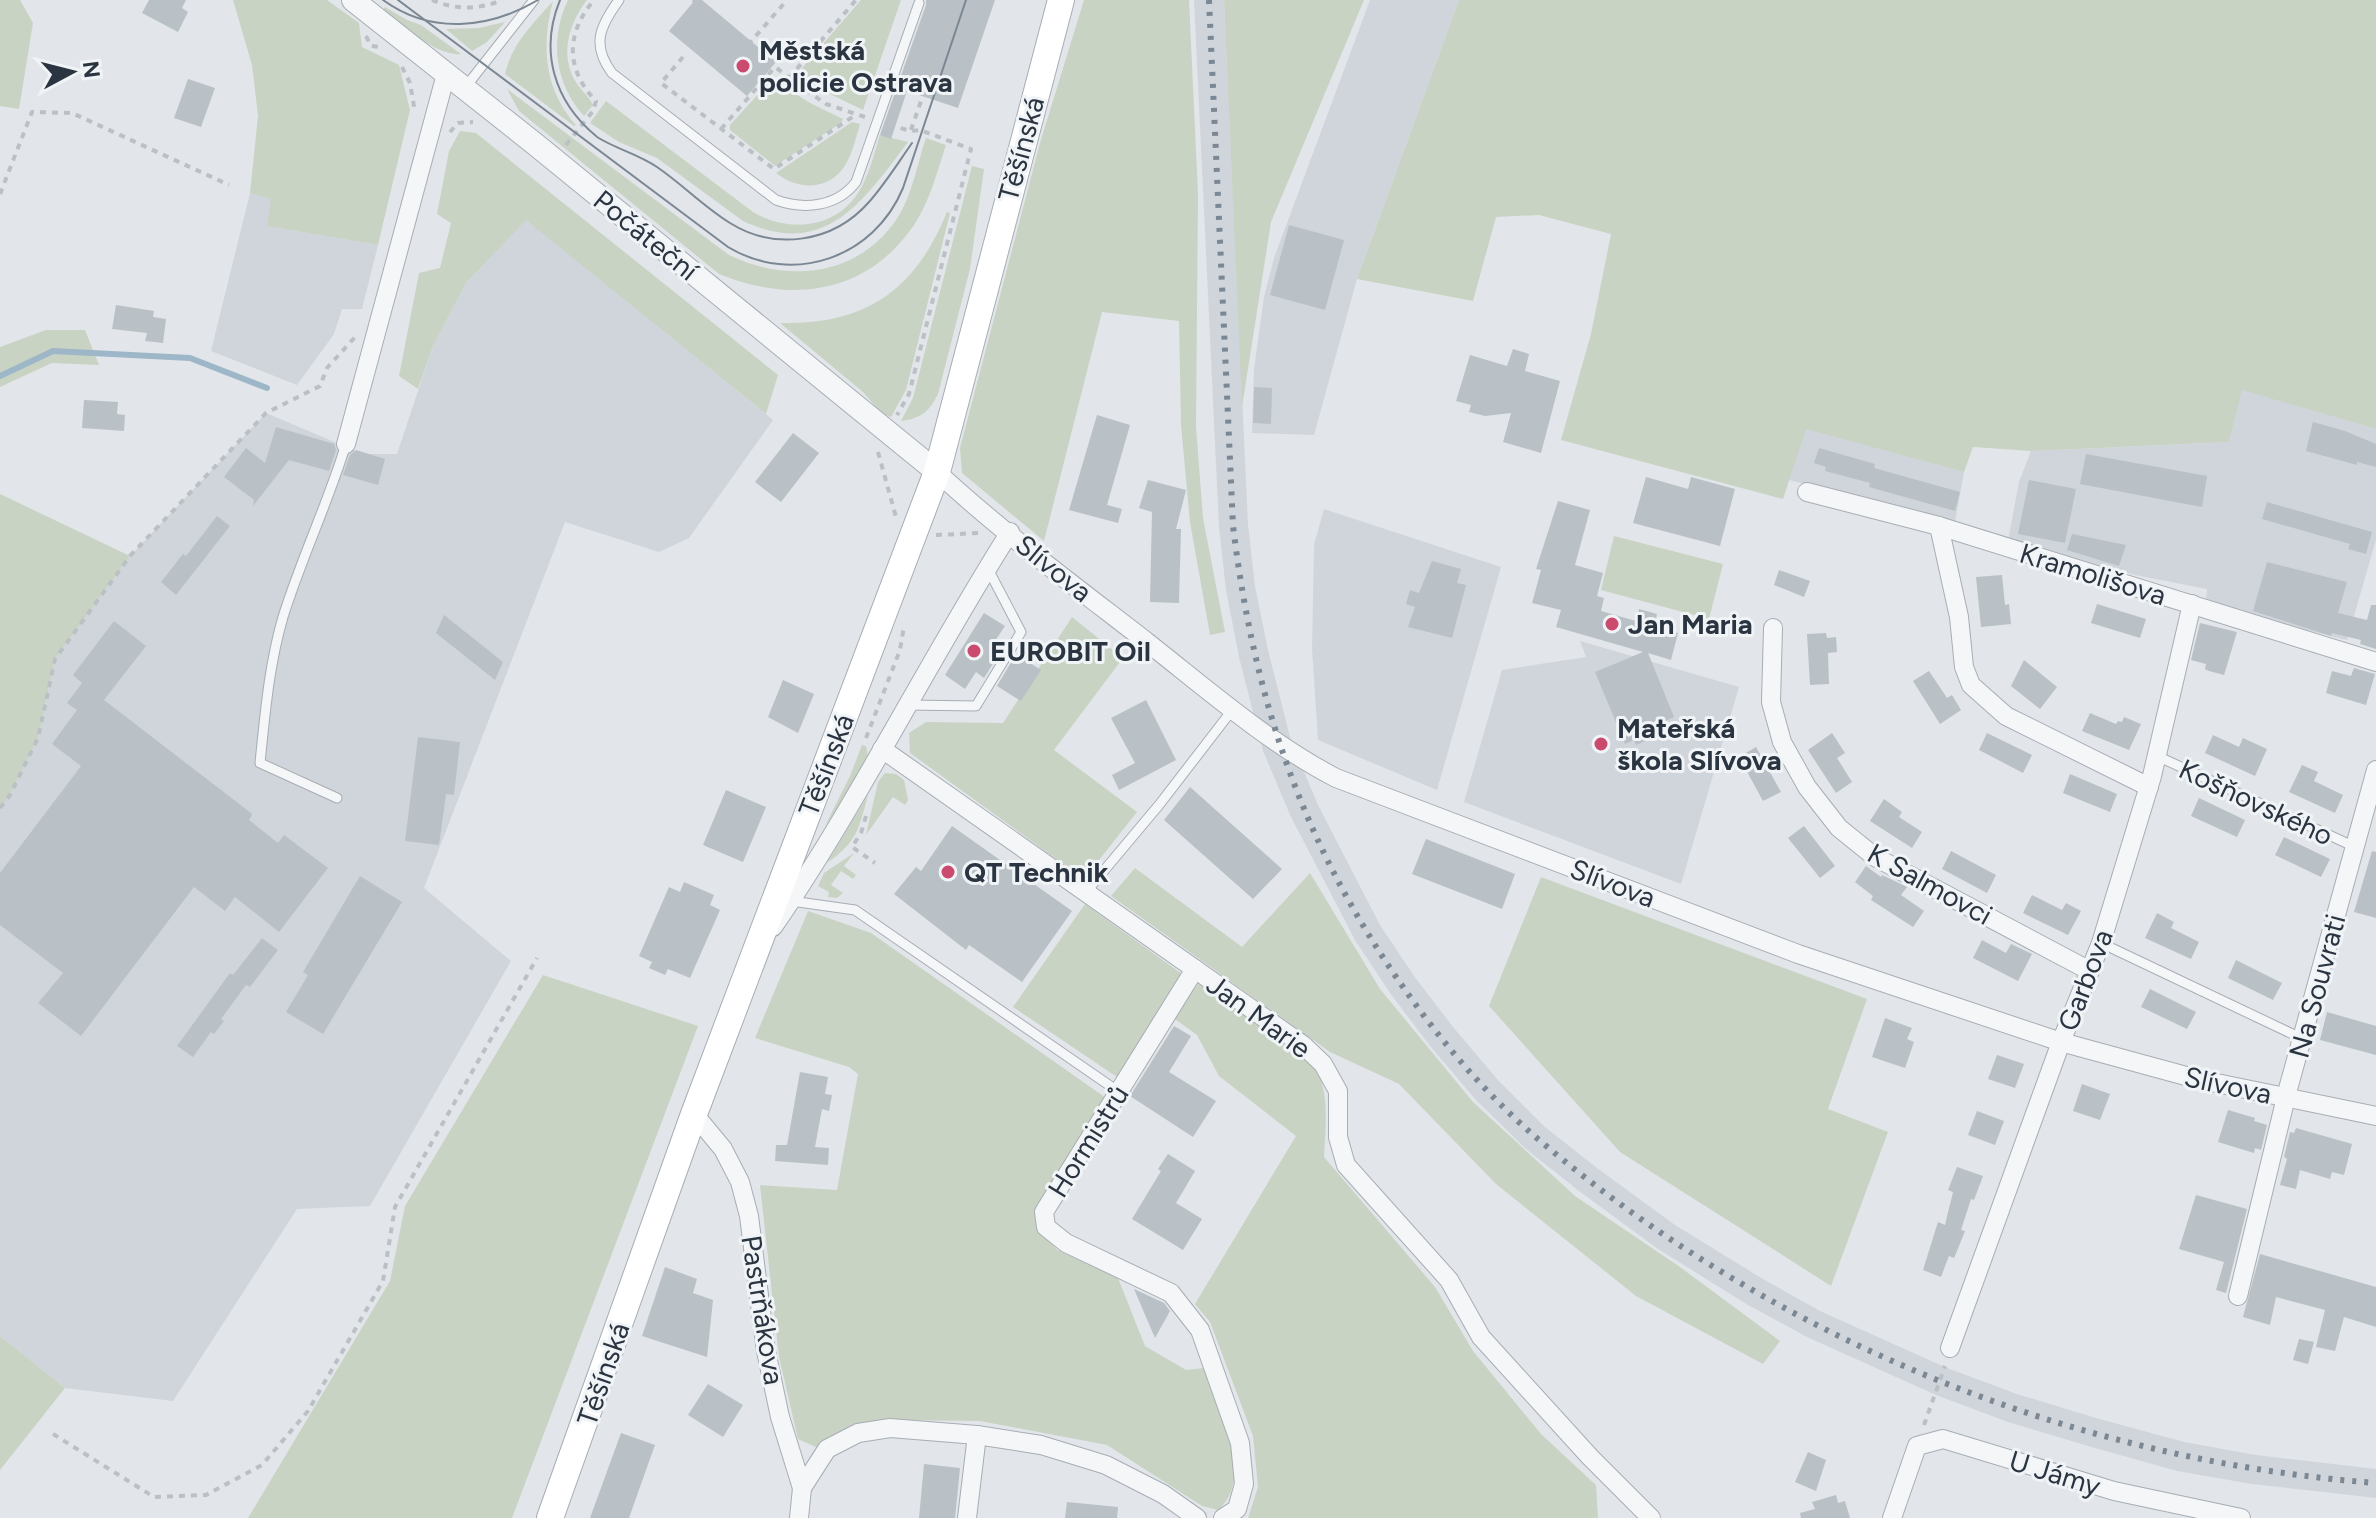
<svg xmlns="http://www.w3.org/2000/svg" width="2376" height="1518" font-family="Figtree,sans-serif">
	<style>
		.built { fill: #d0d5dc }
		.green { fill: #c9d3c3 }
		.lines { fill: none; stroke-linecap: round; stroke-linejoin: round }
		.stream { stroke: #9eb7c8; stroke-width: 6 }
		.building { fill: #b9c0c6 }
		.service-casing { stroke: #a7adb4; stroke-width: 11 }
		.minor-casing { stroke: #a7adb4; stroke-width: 20 }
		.tertiary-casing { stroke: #a7adb4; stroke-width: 24 }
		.secondary-casing { stroke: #a7adb4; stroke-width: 28 }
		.path { stroke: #bbc0c5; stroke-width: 4; stroke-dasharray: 6 6; stroke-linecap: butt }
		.service { stroke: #f4f6f8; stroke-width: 9 }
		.minor { stroke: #f4f6f8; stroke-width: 18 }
		.tertiary { stroke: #f4f6f8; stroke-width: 22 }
		.secondary { stroke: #fff; stroke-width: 26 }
		.tram { stroke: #7b8793; stroke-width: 2 }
		.rail { stroke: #7b8793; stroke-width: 6; stroke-dasharray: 4 8; stroke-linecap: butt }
		.poi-dot { fill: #ca4b6d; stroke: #f1f4f7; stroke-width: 3 }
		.labels { text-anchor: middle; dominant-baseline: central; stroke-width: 6; stroke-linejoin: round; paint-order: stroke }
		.poi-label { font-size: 28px; font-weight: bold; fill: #2a3541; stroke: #f1f4f7; text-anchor: start }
		.street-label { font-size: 28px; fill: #2a3541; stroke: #f1f4f7 }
	</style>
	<rect width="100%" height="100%" fill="#e2e6ea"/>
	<g class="built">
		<polygon points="1194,0 1224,0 1248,525 1255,586 1268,650 1291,741 1318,805 1380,925 1414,976 1453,1027 1498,1080 1545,1127 1597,1168 1675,1225 1763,1279 1820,1311 1947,1368 2017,1394 2096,1418 2184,1442 2256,1455 2376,1469 2376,1498 2252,1484 2177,1471 2088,1446 2008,1422 1936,1395 1807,1337 1748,1305 1658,1249 1579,1191 1526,1149 1476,1100 1430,1046 1390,993 1355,940 1291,817 1263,751 1239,657 1226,590 1219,527"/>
		<polygon points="1370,0 1459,0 1357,279 1314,435 1252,433 1254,369 1264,297 1274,258"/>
		<polygon points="250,193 272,199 268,226 378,245 362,309 342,309 334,334 297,385 211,351"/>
		<polygon points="526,219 773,420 689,538 659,552 565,522 424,888 511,961 370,1206 297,1209 173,1401 65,1388 0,1336 0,808 10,795 38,738 55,659 130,556 266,413 363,454 397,454 433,346 466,283"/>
		<polygon points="2241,389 2376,429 2376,540 2347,640 2251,616 2206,600 2207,589 2135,575 2008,541 2019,482 2031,451 2229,442"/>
		<polygon points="1805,428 1964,472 1955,522 1789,480"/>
		<polygon points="1324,509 1501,567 1437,790 1318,740 1312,649 1314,545"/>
		<polygon points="1580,641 1739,687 1681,884 1464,802 1502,670 1586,657"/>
	</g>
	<g class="green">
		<polygon points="0,0 20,0 33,23 19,109 0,106"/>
		<polygon points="233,0 327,0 359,23 362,47 399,65 410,110 378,245 267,226 271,199 250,193 258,116 252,65"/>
		<path d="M 568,0 L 587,0 C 570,22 560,52 574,79 C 579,89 589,96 593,105 L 584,116 C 555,84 549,39 568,0 Z"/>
		<polygon points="861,0 901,0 863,110 799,79 797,74"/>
		<polygon points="1084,0 1189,0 1198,194 1196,427 1203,518 1225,632 1210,635 1190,522 1181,425 1179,321 1102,312 1044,541 962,473 960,448 1040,143"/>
		<polygon points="1224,0 1364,0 1271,222 1242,407"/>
		<polygon points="1459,0 2376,0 2376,429 2242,390 2229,442 2031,451 1973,447 1964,472 1806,429 1783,499 1561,440 1591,334 1611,234 1539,215 1496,217 1473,301 1357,279"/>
		<path d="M 553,1 C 541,45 544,89 576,125 L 574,126 L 505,74 C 512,43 533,24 553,1 Z"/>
		<path d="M 385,7 L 407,20 L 421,25 L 461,54 C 437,57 402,24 383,10 Z"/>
		<polygon points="505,22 487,42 472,51 446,29 479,28"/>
		<polygon points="772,79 810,103 843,119 841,123 775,166 730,130 730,125"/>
		<path d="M 507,89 L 729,255 C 787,283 857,277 896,220 C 912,197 917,164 926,138 L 946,145 C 937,172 930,201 914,225 C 867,294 792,304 719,274 L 519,111 Z"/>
		<path d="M 606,101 L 753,212 C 787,232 834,230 858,193 C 869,176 874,154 880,135 L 908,142 C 864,200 826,260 743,221 L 657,158 L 619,142 L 590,123 Z"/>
		<path d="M 852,122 L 860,124 C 856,138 852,155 844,167 C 828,191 797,190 776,173 Z"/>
		<polygon points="460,131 476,133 778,375 766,414 526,220 466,283 433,346 418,389 399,376 419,273 440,268 451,223 437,214 449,151"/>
		<path d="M 972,166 L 984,169 L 970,269 L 938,394 C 930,411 920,419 901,421 L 913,398 Z"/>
		<path d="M 947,212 L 950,213 L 906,390 L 891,417 L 881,413 L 863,392 L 780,323 C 865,325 915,291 947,212 Z"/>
		<polygon points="46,330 85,330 99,365 52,363 0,387 0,347"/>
		<polygon points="0,494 130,556 55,659 38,738 10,795 0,808"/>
		<polygon points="1614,536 1723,564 1709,619 1601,590"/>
		<polygon points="1072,617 1123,658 1054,750 1137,812 1084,879 910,753 909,733 926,722 1003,723"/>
		<polygon points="862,745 866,746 869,761 825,826 850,776"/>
		<polygon points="885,773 896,774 904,780 908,800 905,805 893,797 866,835 878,782"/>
		<path d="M 868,795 C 859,829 857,842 827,863 Z"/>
		<polygon points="854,853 844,866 856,875 853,879 841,871 831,885 843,893 837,898 828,897 829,892 818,886 824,873"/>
		<polygon points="1135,868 1242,947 1310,873 1380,989 1473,1102 1575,1196 1680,1267 1780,1341 1763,1364 1636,1296 1496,1184 1399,1084 1330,1052 1111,896"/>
		<polygon points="1541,877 1867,999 1828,1109 1888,1132 1831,1286 1620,1152 1489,1006"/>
		<polygon points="1085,904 1182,974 1117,1077 1013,1007"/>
		<path d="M 808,911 L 871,933 L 1106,1098 L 1038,1229 L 1057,1250 L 1118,1278 L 1145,1346 L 1186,1370 L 1204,1368 C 1218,1407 1256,1478 1218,1510 L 1202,1506 L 1107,1445 L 980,1421 L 889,1420 L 850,1426 L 816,1447 L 798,1439 L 779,1357 L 760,1185 L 837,1190 L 858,1074 L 849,1067 L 755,1038 Z"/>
		<polygon points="543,975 698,1026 512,1518 248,1518 390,1281 405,1206"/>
		<path d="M 1199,983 C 1223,1000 1311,1054 1320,1077 C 1329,1102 1325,1131 1324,1157 L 1435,1287 L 1473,1351 L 1541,1434 L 1596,1485 L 1598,1518 L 1248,1518 L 1258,1487 L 1253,1436 L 1210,1322 L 1195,1304 L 1296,1136 L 1219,1076 L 1197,1035 L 1172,1017 Z"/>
		<polygon points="0,1336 65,1388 0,1470"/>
	</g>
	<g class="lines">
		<polyline class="stream" points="0,376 53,351 190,358 267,388"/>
	</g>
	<g class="building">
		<polygon points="149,0 186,0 182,8 188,12 178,32 142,13"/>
		<polygon points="695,0 702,0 776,62 747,96 669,31"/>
		<polygon points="926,0 995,0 958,108 907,91 891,139 880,135 926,5"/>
		<polygon points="188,79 215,88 201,127 174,118"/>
		<polygon points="1289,225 1344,240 1325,310 1270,295"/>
		<polygon points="116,305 154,311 153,317 166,319 163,343 145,341 147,333 112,329"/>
		<polygon points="1513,349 1529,354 1525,371 1560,381 1541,453 1503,442 1511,413 1485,416 1469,412 1471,405 1456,401 1470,355 1507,366"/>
		<polygon points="1254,387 1272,388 1271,424 1253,423"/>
		<polygon points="84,400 118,402 117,414 125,415 124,431 82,428"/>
		<polygon points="1097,415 1130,425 1107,505 1122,509 1118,523 1069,510"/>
		<polygon points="2313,422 2345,431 2376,444 2376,467 2357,462 2357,465 2306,451"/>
		<polygon points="276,427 334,444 336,450 329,471 289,460 253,506 254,500 224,477 246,448 265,463"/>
		<polygon points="793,433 819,453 781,502 755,482"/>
		<polygon points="1819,448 1875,464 1874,468 1960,492 1955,511 1869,487 1870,483 1825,471 1826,467 1814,463"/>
		<polygon points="356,450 385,459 378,485 343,475 350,455"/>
		<polygon points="2086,454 2207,476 2202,507 2080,484"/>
		<polygon points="1646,477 1688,489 1691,477 1735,489 1720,546 1633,523"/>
		<polygon points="1148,480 1186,490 1176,529 1181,529 1179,603 1150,602 1152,512 1139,508"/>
		<polygon points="2029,480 2076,489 2065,543 2018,534"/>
		<polygon points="1558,501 1590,510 1575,565 1603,573 1597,596 1604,598 1601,611 1636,621 1639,609 1657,614 1654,626 1678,633 1671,660 1648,653 1674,717 1654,726 1655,737 1636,745 1634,740 1625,744 1595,672 1643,652 1556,627 1561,610 1532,603 1541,570 1536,569"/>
		<polygon points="2267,502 2372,532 2366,554 2348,549 2350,544 2262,519"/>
		<polygon points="217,516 230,526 176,595 161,582 183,554 186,556"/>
		<polygon points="2072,534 2126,545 2119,566 2067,550"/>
		<polygon points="1432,561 1461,569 1457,583 1466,585 1452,638 1408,627 1415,607 1406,604 1410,590 1419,593"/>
		<polygon points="2267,562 2347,582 2338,613 2367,620 2371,605 2376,605 2376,649 2360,644 2361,640 2332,633 2331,636 2253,611"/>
		<polygon points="1779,570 1810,581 1804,597 1774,585"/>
		<polygon points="2002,575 2005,605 2009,604 2011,624 1981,627 1976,577"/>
		<polygon points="2097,604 2146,619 2140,638 2091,623"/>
		<polygon points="984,613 1005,626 995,641 1004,646 984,678 976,672 965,689 945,675"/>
		<polygon points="444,615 503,662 495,680 436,633"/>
		<polygon points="114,621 146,646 104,700 251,813 252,815 249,820 278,843 284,835 328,868 279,932 235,897 225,911 194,887 81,1036 38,1003 63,973 0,925 0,873 81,766 52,744 77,710 67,703 82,683 73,675"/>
		<polygon points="2200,623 2237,632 2224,675 2209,671 2205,669 2206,664 2191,660"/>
		<polygon points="1826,633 1827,638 1836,637 1837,652 1828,653 1829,684 1810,685 1807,634"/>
		<polygon points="1016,654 1041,670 1021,701 997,686"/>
		<polygon points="2024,660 2057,687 2040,709 2011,686"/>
		<polygon points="2354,668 2375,674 2366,705 2326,693 2332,671 2351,676"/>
		<polygon points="1929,671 1947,698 1952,695 1961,710 1940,724 1913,681"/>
		<polygon points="783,680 814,694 798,733 768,717"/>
		<polygon points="1146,700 1176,760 1119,790 1112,775 1135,763 1111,718"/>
		<polygon points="2090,713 2116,724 2118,721 2122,722 2124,717 2141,724 2129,750 2082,731"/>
		<polygon points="1832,733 1845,753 1837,758 1852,782 1836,793 1808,750"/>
		<polygon points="1987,733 2032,755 2023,773 1979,750"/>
		<polygon points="2213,735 2239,747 2243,738 2267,749 2255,776 2205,753"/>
		<polygon points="418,737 460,742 454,795 446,794 439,845 405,841"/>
		<polygon points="1756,747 1781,792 1763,801 1739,757"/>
		<polygon points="2302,765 2318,772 2314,781 2343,795 2335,813 2289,792"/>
		<polygon points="2070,774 2117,794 2110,812 2063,793"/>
		<polygon points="1190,787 1282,869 1253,899 1164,820"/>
		<polygon points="726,790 766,807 743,862 703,845"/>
		<polygon points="2199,798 2245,820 2237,837 2191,816"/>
		<polygon points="1884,799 1902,812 1899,817 1922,832 1912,848 1870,821"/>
		<polygon points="952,826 1072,911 1022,982 969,945 966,950 894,894 916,867 921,871"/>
		<polygon points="1804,826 1835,866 1820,878 1788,838"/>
		<polygon points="2284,837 2330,859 2321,877 2275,855"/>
		<polygon points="1426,839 1515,874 1502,909 1412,874"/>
		<polygon points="1951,851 1996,875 1987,893 1942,869"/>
		<polygon points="2372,851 2376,852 2376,918 2354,912"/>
		<polygon points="1866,866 1881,877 1882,875 1907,887 1901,895 1924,911 1913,927 1871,900 1873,896 1855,882"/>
		<polygon points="360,876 402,902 323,1034 286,1012 308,975 303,972"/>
		<polygon points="684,882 714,895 710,905 720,910 690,978 668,969 665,975 649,968 652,962 639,956 669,887 680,892"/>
		<polygon points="2032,895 2062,910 2066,903 2081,911 2068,935 2023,913"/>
		<polygon points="2157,913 2174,922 2171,928 2199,942 2191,959 2145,938"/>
		<polygon points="262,938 278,950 250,987 246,985 221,1019 224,1021 214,1034 211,1032 193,1057 177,1046 230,973 233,975"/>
		<polygon points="1982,940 2006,953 2011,944 2032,954 2018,981 1973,958"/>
		<polygon points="2236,960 2282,983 2273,1000 2228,978"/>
		<polygon points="2150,989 2196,1012 2187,1029 2141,1007"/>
		<polygon points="2327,1012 2376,1026 2376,1055 2320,1040"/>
		<polygon points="1885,1018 1912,1028 1907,1039 1914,1042 1905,1068 1872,1057"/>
		<polygon points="1174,1026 1191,1036 1169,1072 1216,1101 1193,1137 1130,1096"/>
		<polygon points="1997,1055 2024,1064 2015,1088 1988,1079"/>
		<polygon points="800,1072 828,1077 825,1094 832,1095 829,1111 822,1109 815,1147 829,1148 828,1165 775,1161 776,1145 787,1145"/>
		<polygon points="2082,1084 2110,1094 2100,1120 2073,1111"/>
		<polygon points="2228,1110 2255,1118 2254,1121 2267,1125 2261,1150 2255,1148 2254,1153 2218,1142"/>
		<polygon points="1977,1111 2004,1121 1995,1145 1968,1135"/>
		<polygon points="2296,1128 2352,1144 2344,1175 2332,1172 2330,1179 2300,1170 2296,1189 2280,1185 2287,1159 2284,1157 2290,1132 2294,1133"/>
		<polygon points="1168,1154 1195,1171 1176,1203 1202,1219 1183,1250 1132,1219 1161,1171 1158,1169"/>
		<polygon points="1957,1167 1983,1176 1974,1200 1971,1199 1961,1230 1965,1231 1959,1246 1954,1258 1949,1256 1941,1277 1923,1270 1938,1222 1945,1225 1953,1192 1948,1190"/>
		<polygon points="2196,1195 2247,1209 2226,1293 2216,1290 2224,1262 2179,1249"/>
		<polygon points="2260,1254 2376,1287 2376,1327 2344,1317 2335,1351 2316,1347 2325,1310 2276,1297 2270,1325 2243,1317"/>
		<polygon points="665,1267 697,1279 693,1293 713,1300 707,1357 642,1336"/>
		<polygon points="1134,1289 1164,1303 1170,1311 1155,1338"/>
		<polygon points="2299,1339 2314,1342 2308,1364 2293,1360"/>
		<polygon points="708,1384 743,1405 723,1437 688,1415"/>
		<polygon points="621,1433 655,1445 646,1470 629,1518 590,1518"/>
		<polygon points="1808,1452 1826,1460 1816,1491 1795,1482"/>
		<polygon points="924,1464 960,1468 955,1518 919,1518"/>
		<polygon points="1836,1495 1838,1503 1845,1501 1850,1518 1801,1518 1800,1513 1815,1509 1812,1502"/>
		<polygon points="1067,1502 1118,1507 1117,1518 1065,1518"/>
	</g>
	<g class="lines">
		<defs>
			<g id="service">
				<path d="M 619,0 C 600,26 591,45 612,73 L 776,200 C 804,210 837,207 856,182 L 919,3"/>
				<polyline points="464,89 534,0"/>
				<polyline points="909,705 976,706 1021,632 988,569"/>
				<polyline points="2157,756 2355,847"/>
				<path d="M 337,798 L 260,763 C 265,714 269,665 283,617 C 301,559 328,503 346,444"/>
				<polyline points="1086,892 1159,805 1233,709"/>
				<polyline points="791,901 855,910 1119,1092"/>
				<polyline points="2101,943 2303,1039"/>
			</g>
			<g id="minor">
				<polyline points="346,444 446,74"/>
				<path d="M 937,472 C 1003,533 1076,587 1147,642 C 1208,690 1267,742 1336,778 L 1798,954 L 2061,1042 L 2197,1079 L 2376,1116"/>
				<polyline points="1807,492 1939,526 2376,662"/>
				<polyline points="1939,526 1959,617 1964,667 1971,685 2006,716 2149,787"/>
				<polyline points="1773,628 1771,702 1782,742 1807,787 1839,828 1875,857 2090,971"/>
				<polyline points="882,749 1303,1045 1323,1064 1338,1091 1338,1137 1346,1165 1449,1280 1481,1337 1590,1457 1651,1518"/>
				<path d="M 773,927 C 860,800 928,661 1010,532"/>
				<polyline points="1195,969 1044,1212 1046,1227 1066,1243 1171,1293 1200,1330 1240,1443 1244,1484 1237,1509 1223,1518"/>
				<polyline points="694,1114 723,1149 740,1182 749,1216 766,1351 780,1417 802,1488 799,1518"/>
				<polyline points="2238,1296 2288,1089 2376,770"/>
				<polyline points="1950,1348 2061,1042 2101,943 2152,776 2192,604"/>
				<polyline points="802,1488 827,1449 858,1433 890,1428 977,1435 1041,1445 1106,1465 1163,1494 1197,1518"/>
				<polyline points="967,1518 977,1435"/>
				<polyline points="1892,1518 1917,1446 1943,1439 2114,1491 2241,1518"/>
			</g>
			<polyline id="tertiary" points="353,0 535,144 937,472"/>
			<polyline id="secondary" points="550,1518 694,1114 937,472 1061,0"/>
		</defs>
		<use href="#service" class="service-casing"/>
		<use href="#minor" class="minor-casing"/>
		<use href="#tertiary" class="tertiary-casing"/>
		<use href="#secondary" class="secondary-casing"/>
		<g class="path">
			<path d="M 432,0 C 455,10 479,10 502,0"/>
			<polyline points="693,0 789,78 826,104 865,117"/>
			<polyline points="366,36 371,46 379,47"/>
			<polyline points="748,45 787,0"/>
			<polyline points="683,57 661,83 774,169 857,114"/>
			<polyline points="402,67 410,83 415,112"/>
			<polyline points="789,78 856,0"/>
			<polyline points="889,125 911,131 920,130 971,149 909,394 897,415"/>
			<polyline points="721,129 775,67"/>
			<polyline points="911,130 956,0"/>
			<polyline points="450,132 458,123 473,122"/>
			<path d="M 566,145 L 593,111 L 596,101 C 565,69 566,33 594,0"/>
			<polyline points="0,194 32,112 72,113 229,185"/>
			<polyline points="878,452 896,517"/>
			<polyline points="936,535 979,533"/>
			<polyline points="866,738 900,650 904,626"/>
			<polyline points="0,808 10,795 38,738 55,659 130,556 266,413 320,386 327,368 356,336"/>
			<polyline points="866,816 861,833 852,847 875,863"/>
			<polyline points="1924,1425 1945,1366"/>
			<polyline points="53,1434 154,1497 206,1495 262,1465 308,1411 383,1281 395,1207 537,958"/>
		</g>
		<use href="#service" class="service"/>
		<use href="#minor" class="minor"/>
		<use href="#tertiary" class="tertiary"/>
		<use href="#secondary" class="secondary"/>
		<g class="tram">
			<path d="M 383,0 C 431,35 489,29 538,0"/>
			<path d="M 398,0 L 728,247 C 793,286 874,258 903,188 L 966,0"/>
			<path d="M 560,0 C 539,51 554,101 596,136"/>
			<path d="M 597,137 C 616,149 638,154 657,167 C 682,184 704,207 730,223 C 775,251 833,243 869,202 C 885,184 898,163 912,143"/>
		</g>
		<path class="rail" d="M 1209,0 L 1233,526 C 1251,674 1289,804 1367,932 C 1413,1007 1471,1082 1538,1139 C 1771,1338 2071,1460 2376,1483"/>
	</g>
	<g class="poi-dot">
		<circle cx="743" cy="66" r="8"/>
		<circle cx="1612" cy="624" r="8"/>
		<circle cx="974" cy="651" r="8"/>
		<circle cx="1601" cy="744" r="8"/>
		<circle cx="948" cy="872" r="8"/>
	</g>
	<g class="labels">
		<g class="poi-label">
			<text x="759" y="50">Městská<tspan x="759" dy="32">policie Ostrava</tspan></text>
			<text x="1628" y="624">Jan Maria</text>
			<text x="990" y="651">EUROBIT Oil</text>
			<text x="1617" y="728">Mateřská<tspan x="1617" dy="32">škola Slívova</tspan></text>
			<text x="964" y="872">QT Technik</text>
		</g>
		<g class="street-label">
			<text transform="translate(1021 149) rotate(-75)">Těšínská</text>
			<text transform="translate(646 235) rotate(39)">Počáteční</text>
			<text transform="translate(1054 568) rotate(39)">Slívova</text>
			<text transform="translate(2093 574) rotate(17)">Kramolišova</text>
			<text transform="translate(826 765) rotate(-69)">Těšínská</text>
			<text transform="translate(2256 802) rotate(25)">Košňovského</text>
			<text transform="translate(1613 883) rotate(21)">Slívova</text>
			<text transform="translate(1930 884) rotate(29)">K Salmovci</text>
			<text transform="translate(2085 980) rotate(-69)">Garbova</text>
			<text transform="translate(2317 986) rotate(-75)">Na Souvrati</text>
			<text transform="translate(1259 1016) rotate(36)">Jan Marie</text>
			<text transform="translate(2228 1085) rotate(12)">Slívova</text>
			<text transform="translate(1088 1141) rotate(-58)">Hormistrů</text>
			<text transform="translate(763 1310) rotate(81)">Pastrňákova</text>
			<text transform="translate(603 1374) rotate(-71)">Těšínská</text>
			<text transform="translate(2055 1473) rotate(17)">U Jámy</text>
		</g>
	</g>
	<g transform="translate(72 72) rotate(83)" stroke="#f1f4f7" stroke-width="6" paint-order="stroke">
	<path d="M0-6L14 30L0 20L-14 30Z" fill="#2a3541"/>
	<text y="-12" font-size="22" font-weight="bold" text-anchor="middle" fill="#2a3541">N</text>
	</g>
</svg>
